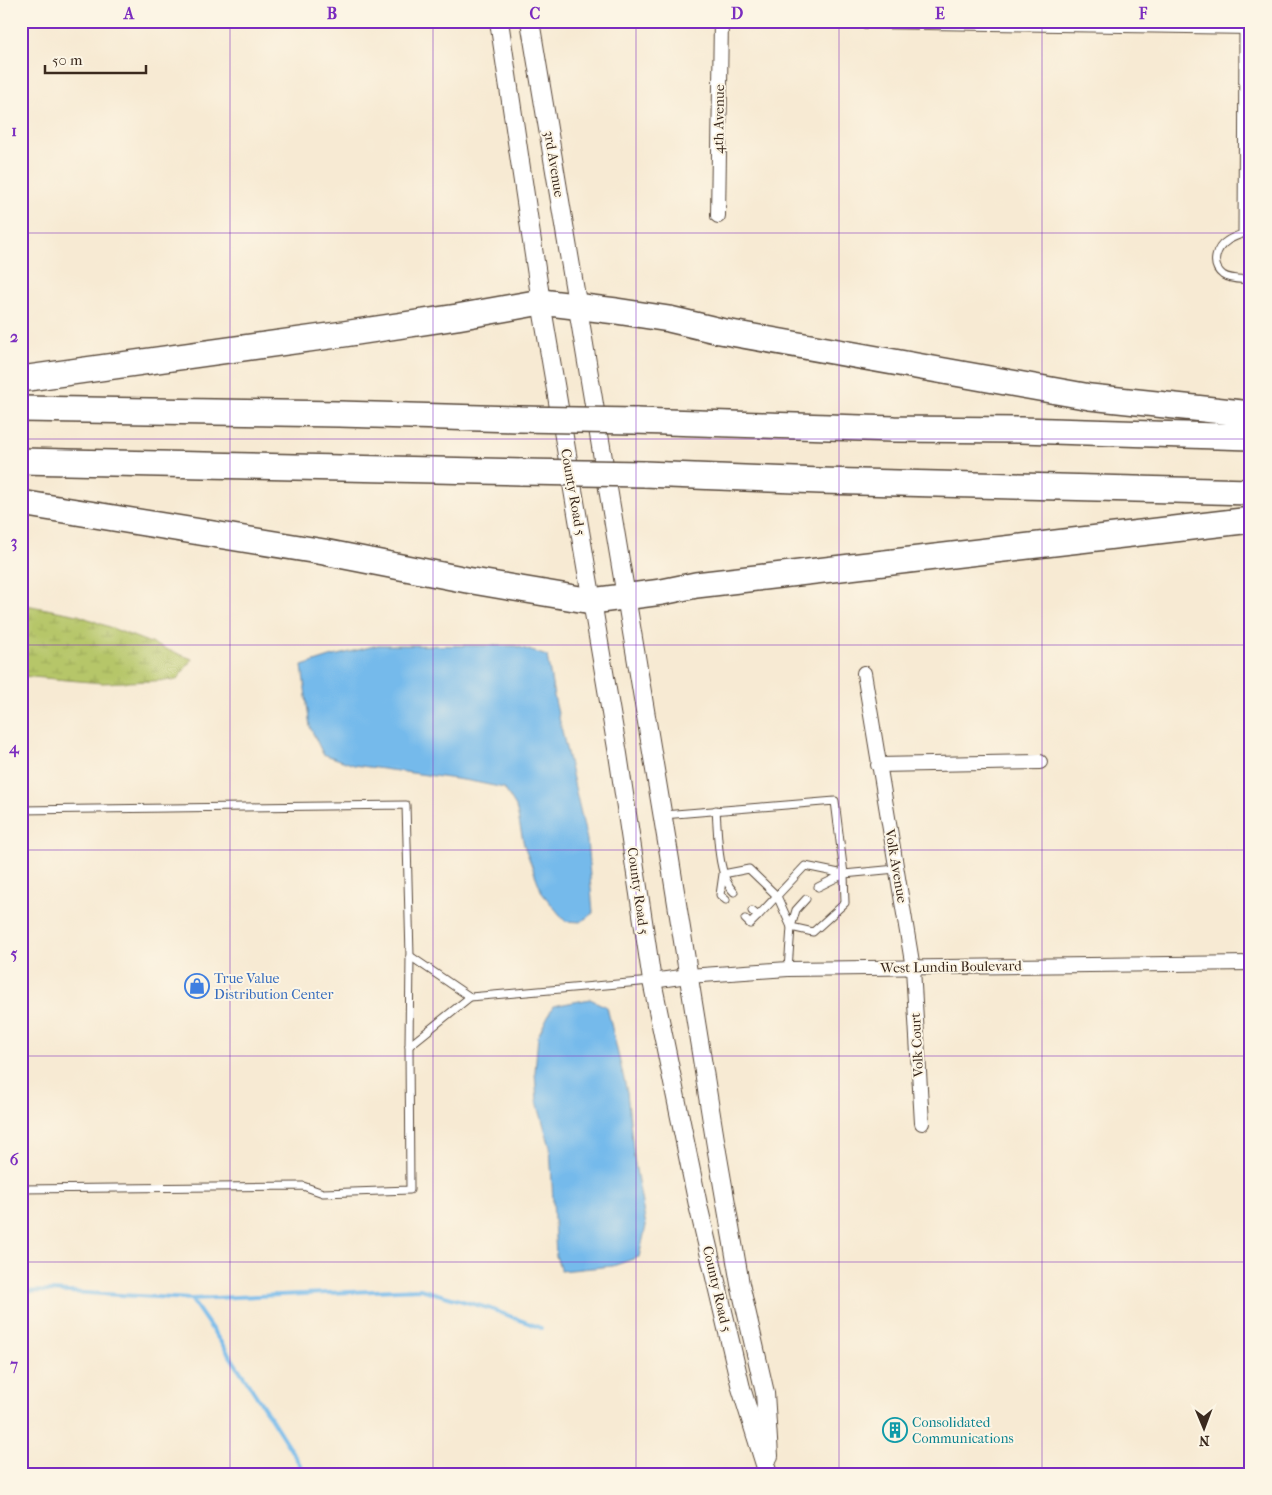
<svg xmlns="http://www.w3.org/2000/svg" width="1272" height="1495" font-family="'IM FELL French Canon',serif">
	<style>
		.wetland { fill: url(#wetland-marsh); stroke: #787844 }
		.water { fill: #74baeb; stroke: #587284 }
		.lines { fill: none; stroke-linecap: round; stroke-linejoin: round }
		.stream { stroke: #74baeb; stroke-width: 4 }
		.service-casing { stroke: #574739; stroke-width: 9 }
		.minor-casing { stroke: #574739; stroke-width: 16 }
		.tertiary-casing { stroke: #574739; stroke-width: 20 }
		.motorway-casing { stroke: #574739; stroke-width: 28 }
		.service { stroke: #fff; stroke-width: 7 }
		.minor { stroke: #fff; stroke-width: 14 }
		.tertiary { stroke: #fff; stroke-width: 18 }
		.motorway { stroke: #fff; stroke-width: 25 }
		.motorway-bridge-casing { stroke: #574739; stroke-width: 28; stroke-linecap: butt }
		.motorway-bridge { stroke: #fff; stroke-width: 25 }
		.grid { fill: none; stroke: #7b2cbf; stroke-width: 1; stroke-opacity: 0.55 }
		.labels { text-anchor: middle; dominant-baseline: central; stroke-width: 4; stroke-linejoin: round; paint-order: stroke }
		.street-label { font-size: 14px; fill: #3b2a1e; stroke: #fcf5e5 }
		.shop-label { font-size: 14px; fill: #366cbe; stroke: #fcf5e5; text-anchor: start }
		.culture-label { font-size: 14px; fill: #0d838f; stroke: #fcf5e5; text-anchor: start }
		.neatline { fill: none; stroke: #7b2cbf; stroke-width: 2 }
		.grid-label { font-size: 16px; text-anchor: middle; font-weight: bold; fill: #7b2cbf }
	</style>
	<defs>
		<pattern id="wetland-marsh" width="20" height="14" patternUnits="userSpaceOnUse" patternTransform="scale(1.25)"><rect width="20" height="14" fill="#b6c669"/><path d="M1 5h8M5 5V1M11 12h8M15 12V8" fill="none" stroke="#9daa5b"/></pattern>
	</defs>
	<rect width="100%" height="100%" fill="#fcf5e5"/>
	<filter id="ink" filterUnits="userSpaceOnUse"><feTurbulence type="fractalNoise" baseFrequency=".02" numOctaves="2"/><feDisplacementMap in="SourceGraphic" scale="10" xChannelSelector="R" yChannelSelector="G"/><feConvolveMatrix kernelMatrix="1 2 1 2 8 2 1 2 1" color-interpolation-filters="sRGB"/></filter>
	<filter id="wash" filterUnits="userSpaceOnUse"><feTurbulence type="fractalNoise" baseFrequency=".0096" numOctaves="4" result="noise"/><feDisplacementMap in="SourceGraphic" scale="20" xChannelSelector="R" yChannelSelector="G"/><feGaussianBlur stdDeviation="1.12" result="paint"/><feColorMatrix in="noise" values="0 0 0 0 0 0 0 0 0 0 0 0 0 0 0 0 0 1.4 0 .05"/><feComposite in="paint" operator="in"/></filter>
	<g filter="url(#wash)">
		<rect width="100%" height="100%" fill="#f7ead3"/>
		<polygon class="wetland" points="21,604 78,615 192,659 177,680 102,683 21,676"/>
		<g class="water">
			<polygon points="378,645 516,646 547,656 554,696 587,840 593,913 581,922 565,921 542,893 524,845 516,807 504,788 470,781 354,765 323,754 310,727 302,666 330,657"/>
			<polygon points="590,999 607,1007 627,1092 634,1158 646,1226 639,1257 613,1266 561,1271 556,1256 550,1147 537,1102 535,1072 538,1036 553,1006"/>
		</g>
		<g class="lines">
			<g class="stream">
				<polyline points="21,1292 50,1291 191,1299 420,1289 491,1309 541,1328"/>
				<path d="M 191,1299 C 231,1356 269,1414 306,1474"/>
			</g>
		</g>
	</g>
	<g filter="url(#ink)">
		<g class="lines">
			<defs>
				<g id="service">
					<path d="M 1243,27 L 1242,234 C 1237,236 1231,238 1227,241 C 1216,248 1210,265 1223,275 C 1230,280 1243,279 1251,280"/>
					<polyline points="21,810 406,805 410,956 409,1046 410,1190 323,1193 303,1186 21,1189"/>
					<path d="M 716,810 C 718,833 717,876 734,892"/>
					<polyline points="663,815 835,801 844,874 896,869"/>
					<polyline points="726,900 720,895 723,874 749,869 777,896 791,927 796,910 806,899"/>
					<polyline points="752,911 758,916 805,866 844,874 818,887"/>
					<polyline points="745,919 750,924 758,916"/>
					<polyline points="410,956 470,997 651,981"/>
					<polyline points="788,969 791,927 813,932 845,903 844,874"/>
					<polyline points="409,1046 470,997"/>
				</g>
				<g id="minor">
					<polyline points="865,21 1251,27"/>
					<polyline points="718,216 721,21"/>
					<polyline points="864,673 913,968 922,1123"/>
					<polyline points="878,765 1040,762"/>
					<polyline points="652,981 688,976 788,969 1251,963"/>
				</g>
				<g id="tertiary">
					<polyline points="499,21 541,302 618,754 652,981 698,1205 741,1388 768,1474"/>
					<polyline points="530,21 669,854 716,1146 740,1284 765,1393 769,1456"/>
				</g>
				<g id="motorway">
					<polyline points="21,379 337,335 457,317 541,302 616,311 669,319 720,331 1090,397 1251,414"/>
					<polyline points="21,409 339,414 519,419"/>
					<polyline points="635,421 894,429 1020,430 1251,437"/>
					<polyline points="21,461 522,472"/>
					<polyline points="644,474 821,481 1251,492"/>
					<polyline points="21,503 324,552 467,580 592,601 662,592 696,585 1251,520"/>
				</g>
			</defs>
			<use href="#service" class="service-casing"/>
			<use href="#minor" class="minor-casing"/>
			<use href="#tertiary" class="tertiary-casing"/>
			<use href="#motorway" class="motorway-casing"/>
			<use href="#service" class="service"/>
			<use href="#minor" class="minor"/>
			<use href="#tertiary" class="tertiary"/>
			<use href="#motorway" class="motorway"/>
			<defs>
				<g id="motorway-bridge">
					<polyline points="519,419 635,421"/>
					<polyline points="522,472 644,474"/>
				</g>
			</defs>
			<use href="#motorway-bridge" class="motorway-bridge-casing"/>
			<use href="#motorway-bridge" class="motorway-bridge"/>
		</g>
	</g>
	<path class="grid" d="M 230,21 L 230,1474M 433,21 L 433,1474M 636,21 L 636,1474M 839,21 L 839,1474M 1042,21 L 1042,1474M 21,233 L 1251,233M 21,439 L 1251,439M 21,645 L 1251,645M 21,850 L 1251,850M 21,1056 L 1251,1056M 21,1262 L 1251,1262"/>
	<defs>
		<symbol id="shop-ring" viewBox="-11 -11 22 22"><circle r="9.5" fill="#fcf5e5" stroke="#3f7fe0" stroke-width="1.5"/><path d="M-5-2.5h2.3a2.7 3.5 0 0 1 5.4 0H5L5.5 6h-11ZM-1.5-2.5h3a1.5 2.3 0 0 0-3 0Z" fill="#3f7fe0"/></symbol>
		<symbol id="building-ring" viewBox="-11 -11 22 22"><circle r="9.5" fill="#fcf5e5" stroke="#0f9aa8" stroke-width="1.5"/><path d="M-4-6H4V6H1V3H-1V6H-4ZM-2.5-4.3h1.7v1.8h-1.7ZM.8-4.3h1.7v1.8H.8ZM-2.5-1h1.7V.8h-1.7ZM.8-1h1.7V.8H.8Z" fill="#0f9aa8"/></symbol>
	</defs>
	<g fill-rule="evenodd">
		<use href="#shop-ring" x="183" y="972" width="28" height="28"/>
		<use href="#building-ring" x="881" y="1416" width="28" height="28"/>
	</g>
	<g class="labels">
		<g class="street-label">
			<text transform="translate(719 119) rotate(-89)">4th Avenue</text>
			<text transform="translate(554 164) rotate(81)">3rd Avenue</text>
			<text transform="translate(573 492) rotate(80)">County Road 5</text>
			<text transform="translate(896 866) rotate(80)">Volk Avenue</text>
			<text transform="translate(638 891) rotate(82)">County Road 5</text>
			<text transform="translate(951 967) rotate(-1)">West Lundin Boulevard</text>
			<text transform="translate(917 1045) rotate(-93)">Volk Court</text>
			<text transform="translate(717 1289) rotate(77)">County Road 5</text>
		</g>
		<g class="shop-label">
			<text x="214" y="978">True Value<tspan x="214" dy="16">Distribution Center</tspan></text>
		</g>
		<g class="culture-label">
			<text x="912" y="1422">Consolidated<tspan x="912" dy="16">Communications</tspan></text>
		</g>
	</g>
	<rect width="1272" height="1495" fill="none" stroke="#fcf5e5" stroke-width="55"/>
	<g transform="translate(1204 1428) rotate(179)" stroke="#fcf5e5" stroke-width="4" paint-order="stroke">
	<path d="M0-4L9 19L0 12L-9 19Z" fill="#3b2a1e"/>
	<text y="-8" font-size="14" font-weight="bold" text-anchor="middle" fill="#3b2a1e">N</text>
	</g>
	<path d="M45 65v8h101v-8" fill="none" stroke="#3b2a1e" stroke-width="2.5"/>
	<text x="52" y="65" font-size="15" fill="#3b2a1e" stroke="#fcf5e5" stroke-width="4" paint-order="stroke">50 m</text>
	<rect x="28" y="28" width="1216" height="1440" class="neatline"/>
	<g class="grid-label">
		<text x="129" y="19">A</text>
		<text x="332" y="19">B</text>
		<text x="535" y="19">C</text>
		<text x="737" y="19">D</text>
		<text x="940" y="19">E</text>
		<text x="1143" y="19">F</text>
		<text x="14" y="136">1</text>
		<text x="14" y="342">2</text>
		<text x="14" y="547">3</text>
		<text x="14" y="753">4</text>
		<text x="14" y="959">5</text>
		<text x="14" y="1165">6</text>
		<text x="14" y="1370">7</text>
	</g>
</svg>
